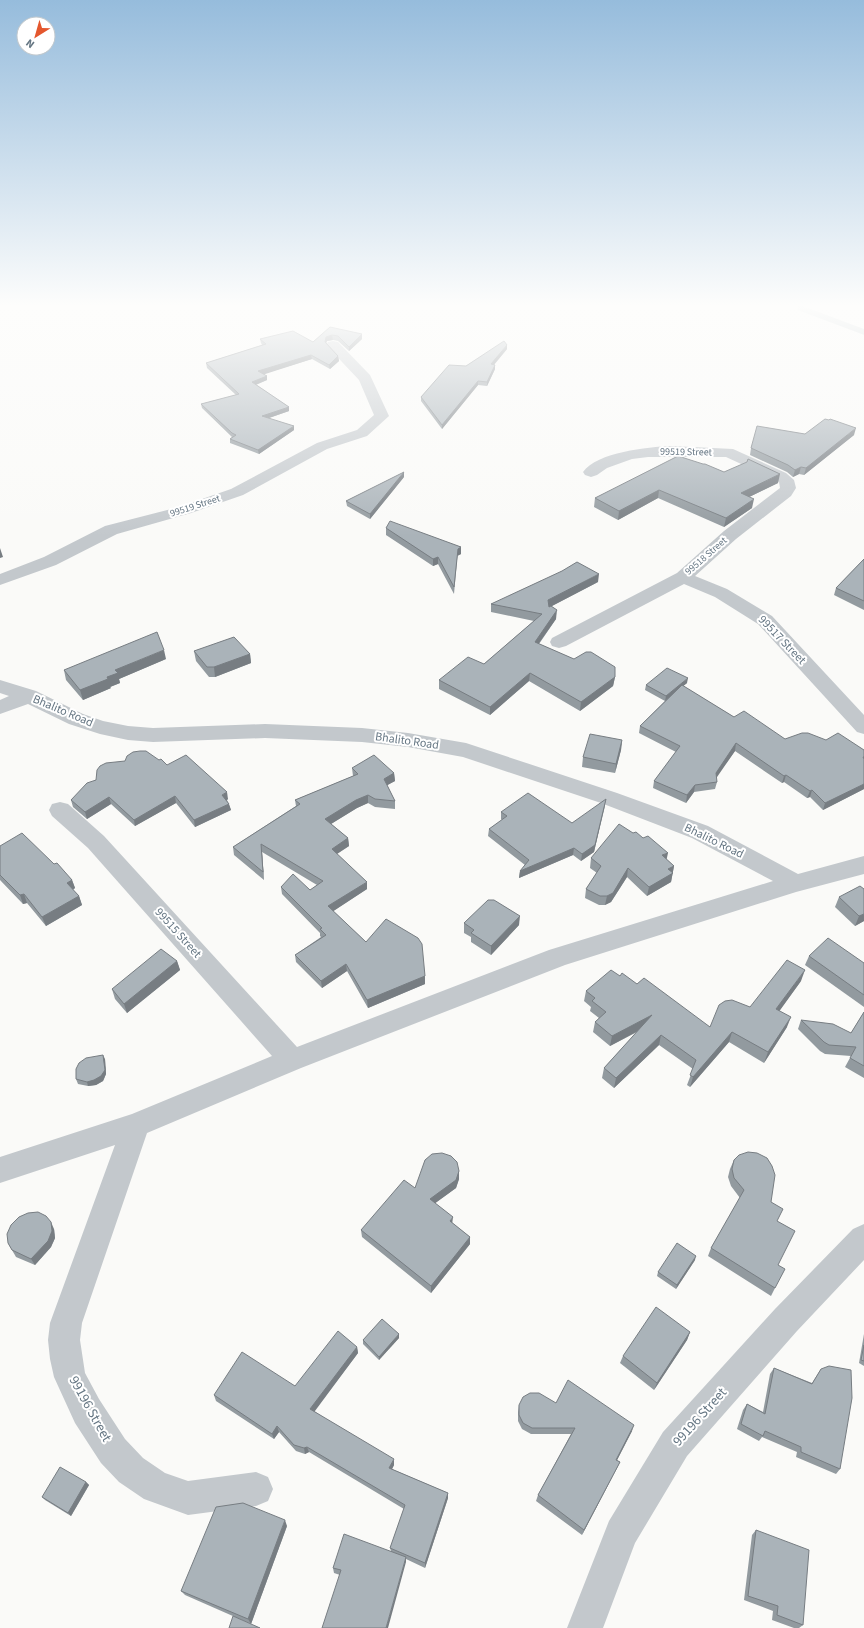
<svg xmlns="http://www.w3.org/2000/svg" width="864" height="1628" font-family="'Source Sans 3',sans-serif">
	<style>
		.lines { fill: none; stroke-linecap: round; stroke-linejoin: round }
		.stream { stroke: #bbc7cb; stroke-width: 5.5 }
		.minor { fill: #c3c8cc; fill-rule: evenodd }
		.wall { fill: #929a9f }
		.shaded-wall { fill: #777d82 }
		.building { fill: #aab3b9; stroke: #777d82 }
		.labels { text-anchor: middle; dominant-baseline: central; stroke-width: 4; stroke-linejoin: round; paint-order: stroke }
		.far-street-label { font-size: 10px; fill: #657683; stroke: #fff }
		.street-label { font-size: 12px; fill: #657683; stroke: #fff }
		.near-street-label { font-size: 14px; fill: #657683; stroke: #fff }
	</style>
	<rect width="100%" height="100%" fill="#fafaf8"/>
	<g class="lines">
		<polyline class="stream" points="800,308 864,332"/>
		<g class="minor">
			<polygon points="333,341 338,342 370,375 389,416 367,436 327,449 243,495 191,513 117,534 56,565 0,585 0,574 44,557 105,526 179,507 231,489 317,443 357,430 374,415 359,380 326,345 328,342"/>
			<path d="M 671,446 L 733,449 L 786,473 L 794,480 L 796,488 L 791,496 L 736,539 L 695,576 L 727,589 L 772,616 L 864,715 L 864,734 L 857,732 L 758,624 L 715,597 L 684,584 L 566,646 L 559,648 L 552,646 L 550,642 L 552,638 L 677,573 L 724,531 L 780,488 L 779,482 L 774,479 L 726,457 L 648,457 L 632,459 L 607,468 L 597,475 L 591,477 L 585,475 L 583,472 C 597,452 648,447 671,446 Z"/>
			<polygon points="0,680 36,691 83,714 103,721 128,726 153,728 265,724 362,728 408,733 466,743 617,793 708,826 798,874 864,856 864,874 796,892 565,965 301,1068 147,1133 82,1323 80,1340 85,1373 99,1399 125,1439 143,1458 165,1473 188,1481 256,1472 268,1477 273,1489 268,1501 256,1506 188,1515 144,1499 119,1482 101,1463 75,1423 59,1388 54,1377 50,1359 48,1340 50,1323 115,1145 0,1183 0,1157 132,1114 272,1056 88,848 52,816 49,810 52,804 60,802 68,804 104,836 297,1047 549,950 773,881 692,838 601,803 463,757 408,747 362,742 265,738 153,742 128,740 100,734 69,724 28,704 0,714 0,700 9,696 0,693"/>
			<polygon points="864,1224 864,1260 797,1331 687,1456 635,1543 603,1628 567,1628 609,1521 663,1432 775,1309 853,1229"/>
		</g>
	</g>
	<g class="wall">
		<polygon points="330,327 362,339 349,351 338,341 333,340 327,341 326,343 338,356 339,361 330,369 312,359 263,374 267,376 267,380 256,385 289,407 289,411 269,418 294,430 259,454 230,443 230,439 232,437 202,408 201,404 236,395 207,368 206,363 262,345 261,343 260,339 313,342"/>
		<polygon points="507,349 494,365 495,369 487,386 478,385 442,429 421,401 421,397 466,366"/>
		<polygon points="805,434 854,435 804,475 799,474 793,477 787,472 750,455 751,448"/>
		<polygon points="724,472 778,483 749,497 752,508 724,527 658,498 618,520 594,507 595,498"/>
		<polygon points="404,477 370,519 347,506 346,501"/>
		<polygon points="386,528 461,547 461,554 457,556 454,594 438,564 433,566 386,535"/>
		<polygon points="864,559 864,610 834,595 836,588"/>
		<polygon points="598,582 552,606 556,619 539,644 615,677 613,686 580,711 529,681 490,715 439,689 439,680 484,664 534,621 491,612 491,604"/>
		<polygon points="194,651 250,654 251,663 215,677 209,677 196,661"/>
		<polygon points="166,659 119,679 120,683 110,687 111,688 83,700 66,680 64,670"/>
		<polygon points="687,683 683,686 734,717 785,739 826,740 864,750 864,789 823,810 810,797 807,798 784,782 782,783 735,751 716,777 717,782 715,789 694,792 686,803 653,788 654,781 676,752 639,733 640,726 665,701 645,690 646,685"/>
		<polygon points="622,740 621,750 615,773 582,767 583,757"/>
		<polygon points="125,761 167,765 228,799 227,800 231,810 195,827 176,803 135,826 111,804 87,819 73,807 71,800 96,780"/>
		<polygon points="352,768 394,773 395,781 387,785 395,801 395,809 375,807 368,803 357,808 331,824 348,838 349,846 337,854 367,889 333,911 366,942 425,976 425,984 368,1008 347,971 322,988 296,962 295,955 321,937 320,936 320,933 282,894 281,887 310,890 317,885 262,852 264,880 234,855 233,847 296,806 295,800 353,776"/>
		<polygon points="605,806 594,852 581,861 573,855 519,878 520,871 525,865 488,836 489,829 502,820 501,819 501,812 572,823"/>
		<polygon points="0,846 54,864 72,880 75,888 73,890 79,896 82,905 46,926 27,903 23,904 0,880"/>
		<polygon points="591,858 666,859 674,866 671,882 647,896 627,877 611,902 605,905 599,905 585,898 586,889 597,873 590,868"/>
		<polygon points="864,889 864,921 855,926 835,907 839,897"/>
		<polygon points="464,923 519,925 491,955 471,942 471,937 464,933"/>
		<polygon points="809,956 864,963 864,1007 805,965"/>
		<polygon points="177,961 180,970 127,1013 115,999 112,989"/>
		<polygon points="620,976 637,984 710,1027 801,981 779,1011 787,1027 764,1063 729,1042 690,1087 687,1085 693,1069 659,1045 614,1088 602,1078 604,1068 637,1032 610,1046 593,1032 595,1022 599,1018 590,1011 591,1007 584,1001 586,991"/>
		<polygon points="864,1012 864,1078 845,1067 851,1056 825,1054 820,1051 798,1029 801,1020 851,1033"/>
		<polygon points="105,1059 106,1074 103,1081 96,1085 88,1086 78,1084 76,1079"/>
		<polygon points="734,1160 771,1202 777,1221 778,1265 775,1288 771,1296 708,1256 711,1248 740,1198 731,1186 728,1177 730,1169"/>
		<polygon points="459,1171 459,1179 456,1188 435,1203 452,1223 470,1237 470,1244 431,1293 362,1237 361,1230 415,1188"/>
		<polygon points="54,1229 55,1238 51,1247 35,1265 16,1257 8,1243"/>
		<polygon points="695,1260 676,1289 657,1276 658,1272"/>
		<polygon points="690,1332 687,1340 654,1390 620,1363 623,1356"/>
		<polygon points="864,1334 864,1366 859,1363"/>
		<polygon points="399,1338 379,1360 363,1344 363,1340"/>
		<polygon points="357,1347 358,1353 314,1411 394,1465 392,1469 448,1493 448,1498 425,1568 406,1559 406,1562 340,1575 334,1573 333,1568 391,1551 390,1548 404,1509 309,1452 305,1454 296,1451 279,1432 274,1439 216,1401 214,1395 295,1386"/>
		<polygon points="774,1368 812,1383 821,1369 840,1469 836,1474 796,1457 797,1452 762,1437 759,1441 737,1429 743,1410 747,1404 763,1412 770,1374"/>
		<polygon points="556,1403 632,1431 617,1460 620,1462 617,1468 582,1535 536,1501 538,1495 571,1434 531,1434 522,1429 518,1421 518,1412 519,1405"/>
		<polygon points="86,1482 89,1485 71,1516 45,1500 42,1497"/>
		<polygon points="287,1526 251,1624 185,1595 181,1591"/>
		<polygon points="756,1530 803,1625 799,1628 794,1628 772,1620 773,1611 744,1600 752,1535"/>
	</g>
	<g class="shaded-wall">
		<polygon points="362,334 362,339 349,351 349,347"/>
		<polygon points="332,335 333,340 327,341 325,346 325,342 326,337"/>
		<polygon points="507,345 507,349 491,368 491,364"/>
		<polygon points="311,355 312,359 259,376 258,371"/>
		<polygon points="338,356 339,361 330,369 329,365"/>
		<polygon points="495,365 495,369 487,386 487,382"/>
		<polygon points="267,376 267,380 252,386 252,382"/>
		<polygon points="478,381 478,385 442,429 442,425"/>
		<polygon points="289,407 289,411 263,420 262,416"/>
		<polygon points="294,426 294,430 259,454 258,450"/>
		<polygon points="856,428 854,435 804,475 806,468"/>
		<polygon points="801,467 799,474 793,477 795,470"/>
		<polygon points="404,472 404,477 370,519 370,514"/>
		<polygon points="780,474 778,483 739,502 741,493"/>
		<polygon points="659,490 658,498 618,520 619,511"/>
		<polygon points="754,499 752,508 724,527 726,518"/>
		<polygon points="461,547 461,554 457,556 454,594 458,549"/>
		<polygon points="0,548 3,557 0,558"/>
		<polygon points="438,557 438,564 433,566 433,559"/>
		<polygon points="599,574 598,582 548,608 548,600"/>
		<polygon points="557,610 556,619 534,650 535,642"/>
		<polygon points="164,650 166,659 119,679 120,683 110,687 111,688 83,700 80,690 107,677 115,670"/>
		<polygon points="250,654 251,663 215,677 214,667"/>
		<polygon points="530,673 529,681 490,715 490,707"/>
		<polygon points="615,677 613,686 580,711 581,702"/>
		<polygon points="688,678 687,683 665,701 666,696"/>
		<polygon points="622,740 621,750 615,773 616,764"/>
		<polygon points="736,743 735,751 715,780 716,773"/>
		<polygon points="394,773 395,781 384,787 384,779"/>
		<polygon points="786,775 784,782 782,783 784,776"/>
		<polygon points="864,784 864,789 823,810 825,803"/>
		<polygon points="695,785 694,792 686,803 687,795"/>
		<polygon points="812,790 810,797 807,798 810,791"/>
		<polygon points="227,792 228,799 224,802 222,795"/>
		<polygon points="368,795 368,803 357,808 326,827 325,819 356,800"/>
		<polygon points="175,796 176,803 135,826 134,820"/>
		<polygon points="109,797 111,804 87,819 85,812"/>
		<polygon points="606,799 594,852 581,861 582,854"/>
		<polygon points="229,804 231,810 195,827 194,820"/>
		<polygon points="348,838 349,846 332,857 332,849"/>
		<polygon points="261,844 262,852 264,880 263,872"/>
		<polygon points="574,848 573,855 519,878 520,871"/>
		<polygon points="668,853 666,862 662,855"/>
		<polygon points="674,866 671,882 647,896 649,887 668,869"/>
		<polygon points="628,868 627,877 611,902 605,905 607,896"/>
		<polygon points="72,880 75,888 70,891 67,883"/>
		<polygon points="367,882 367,889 329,914 328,906"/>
		<polygon points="24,894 27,903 23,904 20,895"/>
		<polygon points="79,896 82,905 46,926 42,917"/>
		<polygon points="864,914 864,921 855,926 859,916"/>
		<polygon points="520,916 519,925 491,955 491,946"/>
		<polygon points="177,961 180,970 127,1013 124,1004"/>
		<polygon points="346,964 347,971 322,988 321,981"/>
		<polygon points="805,970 801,981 773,1020 776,1009"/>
		<polygon points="425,976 425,984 368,1008 367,1000"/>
		<polygon points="652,1015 649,1025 610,1046 612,1036"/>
		<polygon points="791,1017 787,1027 764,1063 768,1052"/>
		<polygon points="732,1032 729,1042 690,1087 693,1077"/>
		<polygon points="661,1035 659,1045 614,1088 616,1078"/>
		<polygon points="103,1055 105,1059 106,1074 103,1081 96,1085 88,1086 87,1082"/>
		<polygon points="459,1171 459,1179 456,1188 430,1207 430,1199"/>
		<polygon points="453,1217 452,1225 450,1221"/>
		<polygon points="51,1222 54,1229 55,1238 51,1247 35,1265 31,1259"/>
		<polygon points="470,1237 470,1244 431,1293 431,1286"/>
		<polygon points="696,1256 695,1260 676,1289 677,1285"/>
		<polygon points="690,1332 687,1340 654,1390 657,1383"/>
		<polygon points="399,1334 399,1338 379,1360 379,1357"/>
		<polygon points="357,1347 358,1353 312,1415 310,1409"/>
		<polygon points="634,1425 632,1431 614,1466 616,1460"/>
		<polygon points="277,1426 279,1432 274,1439 272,1434"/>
		<polygon points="307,1447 309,1452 305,1454 304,1448"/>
		<polygon points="394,1459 394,1465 390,1473 389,1468"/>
		<polygon points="620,1462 617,1468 582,1535 584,1530"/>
		<polygon points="86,1482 89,1485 71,1516 68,1513"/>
		<polygon points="448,1493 448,1498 425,1568 425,1563"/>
		<polygon points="285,1520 287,1526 251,1624 248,1619"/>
		<polygon points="406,1557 406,1562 388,1628 386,1628"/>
	</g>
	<g class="building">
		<polygon points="330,327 362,334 349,347 338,336 332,335 326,337 325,342 338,356 329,365 311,355 258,371 267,376 252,382 289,407 262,416 294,426 258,450 230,439 236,435 232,433 201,404 239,394 206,363 266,344 260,339 293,331 313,342"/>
		<polygon points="504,341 507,345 491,364 495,365 487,382 478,381 442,425 421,397 449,365 466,366"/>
		<polygon points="825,419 829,420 830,419 856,428 806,468 801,467 795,470 788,465 751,448 757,426 805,434"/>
		<polygon points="678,456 703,464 705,464 724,472 747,462 748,459 780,474 741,493 754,499 726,518 659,490 619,511 595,498"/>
		<polygon points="404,472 370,514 346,501"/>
		<polygon points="390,521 461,547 458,549 454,587 438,557 433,559 386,528"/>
		<polygon points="864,559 864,601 836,588"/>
		<polygon points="577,562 599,574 548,600 549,607 551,606 557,610 535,642 574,659 586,652 591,652 615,667 615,677 581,702 530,673 490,707 439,680 468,657 484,664 542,614 491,604 562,571"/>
		<polygon points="157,632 164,650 115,670 118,673 107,677 108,679 80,690 64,670"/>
		<polygon points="234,637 250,654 214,667 207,667 194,651"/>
		<polygon points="667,668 688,678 666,696 646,685"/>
		<polygon points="682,685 734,717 744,711 785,739 802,733 808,733 826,740 838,733 864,750 864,757 863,757 864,759 864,784 825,803 812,790 810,791 786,775 784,776 736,743 716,773 717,782 695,785 687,795 654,781 680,746 640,726"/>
		<polygon points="590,734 622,740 616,764 583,757"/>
		<polygon points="140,751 146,751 159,760 161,759 167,765 186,755 227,792 222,795 229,804 194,820 175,796 134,820 109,797 85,812 71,800 87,783 96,780 97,770 100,766 106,763 125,761 127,756 133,752"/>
		<polygon points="374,755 394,773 384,779 395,801 375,799 368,795 356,800 325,819 348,838 332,849 367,882 328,906 366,942 386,919 418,938 422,944 425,976 367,1000 346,964 321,981 295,955 326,935 320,929 322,928 281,887 293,874 310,890 323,881 261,844 263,872 233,847 300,804 295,800 358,774 352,768"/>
		<polygon points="528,793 572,823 606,799 595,845 582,854 574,848 520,871 529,860 489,829 507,816 501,812"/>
		<polygon points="619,824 633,833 636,832 643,838 648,836 668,853 662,855 674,866 668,869 673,873 649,887 628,868 613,893 607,896 600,896 586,889 601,866 591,858"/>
		<polygon points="22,833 54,864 57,863 72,880 67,883 79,896 42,917 24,894 20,895 0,875 0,846"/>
		<polygon points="860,886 864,889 864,914 859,916 839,897"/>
		<polygon points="488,900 494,900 520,916 491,946 471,933 474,930 464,923"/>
		<polygon points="828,938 864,963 864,995 809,956"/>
		<polygon points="161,949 177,961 124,1004 112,989"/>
		<polygon points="787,960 805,970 776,1009 791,1017 768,1052 732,1032 693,1077 690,1075 696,1060 661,1035 616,1078 604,1068 652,1015 612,1036 595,1022 606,1012 592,1001 595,998 586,991 611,970 620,976 622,973 637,984 644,978 710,1027 719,1005 725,1001 732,1000 750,1007"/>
		<polygon points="864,1012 864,1066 850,1058 856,1047 829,1045 824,1042 801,1020 833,1024 851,1033"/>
		<polygon points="103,1055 105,1070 101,1076 94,1080 87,1082 76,1079 76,1069 79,1063 86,1058"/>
		<polygon points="748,1152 757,1153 767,1158 772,1166 775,1175 771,1202 783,1209 777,1221 795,1231 778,1265 785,1269 775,1288 711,1248 744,1190 734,1178 732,1169 734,1160 739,1155"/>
		<polygon points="442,1153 451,1156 457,1162 459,1171 456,1180 430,1199 453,1217 450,1221 470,1237 431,1286 361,1230 404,1180 415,1188 425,1160 432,1154"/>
		<polygon points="38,1212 46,1216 51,1222 52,1231 48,1241 31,1259 12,1250 8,1243 7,1234 11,1225 19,1217 28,1213"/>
		<polygon points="677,1243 696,1256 677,1285 658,1272"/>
		<polygon points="656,1307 690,1332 657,1383 623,1356"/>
		<polygon points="382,1319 399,1334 379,1357 363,1340"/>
		<polygon points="338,1331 357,1347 310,1409 394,1459 389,1468 448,1493 425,1563 390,1548 405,1505 307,1447 304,1448 294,1445 277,1426 272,1434 214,1395 242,1352 295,1386"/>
		<polygon points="864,1345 864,1361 861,1360"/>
		<polygon points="829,1366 851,1370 852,1398 840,1469 801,1452 801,1447 765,1431 763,1436 741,1424 747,1404 765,1414 774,1368 812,1384 821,1369"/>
		<polygon points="568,1380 634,1425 616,1460 620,1462 584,1530 538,1495 575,1428 532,1428 523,1423 519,1415 519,1405 523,1397 530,1393 539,1393 556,1403"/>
		<polygon points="60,1467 86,1482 68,1513 42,1497"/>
		<polygon points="243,1503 285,1520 248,1619 181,1591 216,1507"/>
		<polygon points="756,1530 809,1550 803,1625 777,1615 778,1606 748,1596"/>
		<polygon points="344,1534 406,1557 386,1628 322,1628 341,1570 333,1568"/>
		<polygon points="233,1616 260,1628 229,1628"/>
	</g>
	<linearGradient id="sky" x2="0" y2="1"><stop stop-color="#96bcdc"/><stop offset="0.57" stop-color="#fdfdfc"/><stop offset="1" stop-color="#fdfdfc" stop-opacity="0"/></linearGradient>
	<rect width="864" height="536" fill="url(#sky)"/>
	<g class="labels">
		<g class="far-street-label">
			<text transform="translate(686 452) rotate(1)">99519 Street</text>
			<text transform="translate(195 506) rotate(-18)">99519 Street</text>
			<text transform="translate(706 556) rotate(-41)">99518 Street</text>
		</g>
		<g class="street-label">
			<text transform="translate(782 640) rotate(46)">99517 Street</text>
			<text transform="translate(63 711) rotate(23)">Bhalito Road</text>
			<text transform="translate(407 741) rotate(8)">Bhalito Road</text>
			<text transform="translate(714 841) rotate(26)">Bhalito Road</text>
			<text transform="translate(178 933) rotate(48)">99515 Street</text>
		</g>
		<g class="near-street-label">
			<text transform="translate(90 1409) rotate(61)">99196 Street</text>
			<text transform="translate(700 1417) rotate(-48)">99196 Street</text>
		</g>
	</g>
	<g transform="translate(36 36) rotate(217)"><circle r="19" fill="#ffffff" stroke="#c1c8cd"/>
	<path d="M0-3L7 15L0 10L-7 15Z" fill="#e4572e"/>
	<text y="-6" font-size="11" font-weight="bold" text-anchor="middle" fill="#657683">N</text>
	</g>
</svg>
